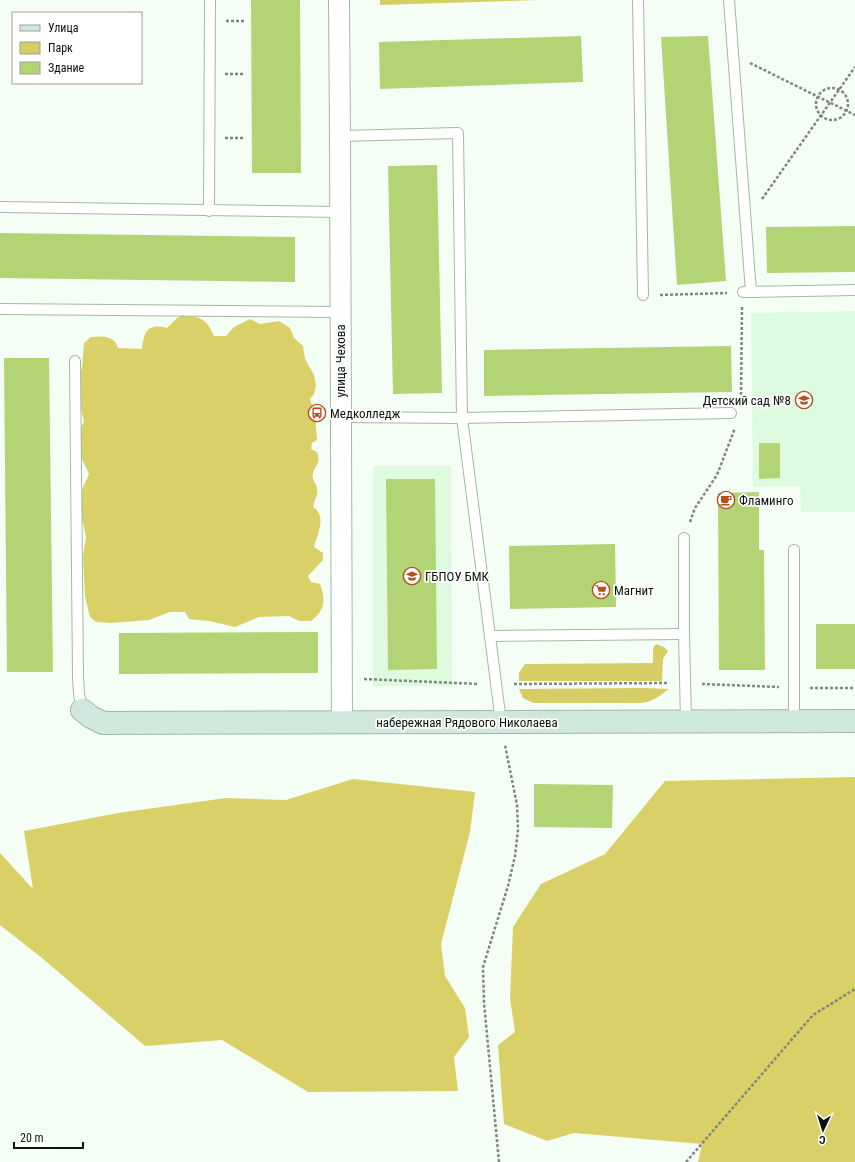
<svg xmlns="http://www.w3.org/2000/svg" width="855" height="1162" font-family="'Roboto Condensed',sans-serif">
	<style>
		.built { fill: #defadf }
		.green { fill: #d5ce64 }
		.forest { fill: #d9d167 }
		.building { fill: #b2d475 }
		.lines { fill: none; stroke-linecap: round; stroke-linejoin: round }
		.lane-casing { stroke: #a3b8a3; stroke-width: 12 }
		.street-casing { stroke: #a3b8a3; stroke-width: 22 }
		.secondary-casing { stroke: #a3b8a3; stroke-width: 24 }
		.path { stroke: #7f877f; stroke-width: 2.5; stroke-dasharray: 3 2; stroke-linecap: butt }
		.lane { stroke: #fff; stroke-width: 10 }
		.street { stroke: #fff; stroke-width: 20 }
		.secondary { stroke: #d0e7de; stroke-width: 22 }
		.labels { text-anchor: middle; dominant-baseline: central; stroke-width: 3.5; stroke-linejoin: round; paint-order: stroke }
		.street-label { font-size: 13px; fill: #0a120b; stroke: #fff }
		.poi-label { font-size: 13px; fill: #0a120b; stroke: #fff; text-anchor: start }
	</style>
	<rect width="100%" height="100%" fill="#f5fef5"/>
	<g class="built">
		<polygon points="855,311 855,512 801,512 800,486 753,487 751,313"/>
		<polygon points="373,466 451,466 452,686 373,686"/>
	</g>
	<g class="green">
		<polygon points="380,0 538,0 380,5"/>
		<polygon points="656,644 664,647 668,651 663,659 662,681 519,681 519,673 525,664 653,663 653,648"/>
		<path d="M 644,688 L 669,689 C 660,696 652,702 641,703 L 533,703 L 523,698 L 519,689 Z"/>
	</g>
	<g class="forest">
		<path d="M 184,315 C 202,317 207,320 214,336 L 226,336 L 234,327 L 250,319 L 260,324 L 279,321 L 290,328 L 294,338 L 303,346 L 305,359 L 314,375 L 316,385 L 314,394 L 310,399 L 315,414 L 317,440 L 312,443 L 311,449 L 317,452 C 321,463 316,464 313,473 C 311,479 316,483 317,488 C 319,495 314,500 313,507 C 327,516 318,533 314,547 L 323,553 L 323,560 L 308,576 L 311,582 L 320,584 C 326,600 325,610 311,621 L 299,621 L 289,616 L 259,617 L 235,627 L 209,621 L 189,619 L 185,612 L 170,612 L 149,620 L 111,623 L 96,622 L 90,617 L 85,597 L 83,556 L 86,537 L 81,514 L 81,492 L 89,474 L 79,453 L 79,430 L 84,422 L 80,404 L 81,389 L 79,378 L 82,368 L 84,343 L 91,337 C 103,336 114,335 118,348 L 142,349 C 144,332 147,323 167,328 L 177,318 Z"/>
		<polygon points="855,777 855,1162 698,1162 702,1144 574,1133 547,1141 504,1124 498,1045 515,1032 510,998 513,927 541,884 605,854 665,781"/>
		<polygon points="353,779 475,792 470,832 441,944 445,976 465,1008 469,1037 454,1057 458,1091 308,1092 222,1040 145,1046 42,958 0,925 0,853 33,889 24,831 118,813 226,798 286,800"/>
	</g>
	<g class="building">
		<polygon points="251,0 300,0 301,173 252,173"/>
		<polygon points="581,36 583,82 380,89 379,42"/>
		<polygon points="708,36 726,281 677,285 661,37"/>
		<polygon points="437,165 442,393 393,394 388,166"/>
		<polygon points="855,226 855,272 767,273 766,227"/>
		<polygon points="0,233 295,237 295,282 0,278"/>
		<polygon points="731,346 732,392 484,396 484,350"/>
		<polygon points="4,358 49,358 53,672 7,672"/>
		<polygon points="759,443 780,443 780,478 759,479"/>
		<polygon points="386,479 435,479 437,669 388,670"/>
		<polygon points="759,492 759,550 764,550 765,670 719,670 718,493"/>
		<polygon points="615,544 616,607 510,609 509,546"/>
		<rect x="816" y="624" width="39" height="45"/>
		<polygon points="318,632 318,673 119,674 119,633"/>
		<polygon points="534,784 613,785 612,828 534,827"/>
	</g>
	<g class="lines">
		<defs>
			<g id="lane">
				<polyline points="638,0 643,295"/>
				<polyline points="729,0 751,292"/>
				<polyline points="340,136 458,133 462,418 501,722"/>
				<polyline points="0,207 340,212"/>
				<polyline points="209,211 210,0"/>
				<polyline points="743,292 855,290"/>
				<polyline points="0,309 341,312"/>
				<polyline points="75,361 78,677 79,694 82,710"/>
				<polyline points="340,417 462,418 731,413"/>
				<polyline points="684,538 684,634 686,721"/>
				<polyline points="794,550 794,721"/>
				<polyline points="490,636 684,634"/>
			</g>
			<polyline id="street" points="339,0 340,136 342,722"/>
			<polyline id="secondary" points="82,710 91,717 103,723 855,721"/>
		</defs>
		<use href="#lane" class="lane-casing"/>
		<use href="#street" class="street-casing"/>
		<use href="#secondary" class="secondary-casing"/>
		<g class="path">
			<polyline points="226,21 246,21"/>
			<polyline points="750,63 855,115"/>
			<polyline points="225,74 245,74"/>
			<circle cx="832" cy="104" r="16"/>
			<polyline points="225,138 245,138"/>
			<polyline points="762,199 855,67"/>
			<polyline points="660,295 727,293"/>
			<polyline points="741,400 742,307"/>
			<polyline points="690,522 695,508 717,475 735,428"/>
			<polyline points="364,679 479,684"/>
			<polyline points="514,684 669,683"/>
			<polyline points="702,684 779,687"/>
			<polyline points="810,688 855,688"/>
			<polyline points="499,1162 484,1003 483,967 508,886 515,856 518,830 517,805 505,745"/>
			<polyline points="686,1162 813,1015 855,989"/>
		</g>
		<use href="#lane" class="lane"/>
		<use href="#street" class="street"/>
		<use href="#secondary" class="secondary"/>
	</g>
	<defs>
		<symbol id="school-ring" viewBox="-11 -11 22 22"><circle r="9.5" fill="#fff" stroke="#b5511d" stroke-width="1.5"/><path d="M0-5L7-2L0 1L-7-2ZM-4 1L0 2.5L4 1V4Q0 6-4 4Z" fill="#b5511d"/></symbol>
		<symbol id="bus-ring" viewBox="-11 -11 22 22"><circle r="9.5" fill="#fff" stroke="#b5511d" stroke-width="1.5"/><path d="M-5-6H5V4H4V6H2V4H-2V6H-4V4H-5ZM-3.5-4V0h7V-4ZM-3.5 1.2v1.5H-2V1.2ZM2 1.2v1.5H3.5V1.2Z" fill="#b5511d"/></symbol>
		<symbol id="cafe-ring" viewBox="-11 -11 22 22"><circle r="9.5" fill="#fff" stroke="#b5511d" stroke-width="1.5"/><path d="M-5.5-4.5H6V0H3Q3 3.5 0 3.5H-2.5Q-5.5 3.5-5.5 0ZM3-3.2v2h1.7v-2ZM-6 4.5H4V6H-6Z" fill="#b5511d"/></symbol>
		<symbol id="university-ring" viewBox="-11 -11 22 22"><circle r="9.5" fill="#fff" stroke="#b5511d" stroke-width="1.5"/><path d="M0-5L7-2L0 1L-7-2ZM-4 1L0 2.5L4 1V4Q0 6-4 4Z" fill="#b5511d"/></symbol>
		<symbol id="supermarket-ring" viewBox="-11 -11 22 22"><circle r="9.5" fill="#fff" stroke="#b5511d" stroke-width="1.5"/><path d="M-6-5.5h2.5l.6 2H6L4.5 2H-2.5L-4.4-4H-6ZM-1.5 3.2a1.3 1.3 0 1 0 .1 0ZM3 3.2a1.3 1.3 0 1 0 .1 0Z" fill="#b5511d"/></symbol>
	</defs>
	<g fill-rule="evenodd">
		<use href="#school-ring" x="794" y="390" width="20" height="20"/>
		<use href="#bus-ring" x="307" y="403" width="20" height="20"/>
		<use href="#cafe-ring" x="716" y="490" width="20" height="20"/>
		<use href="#university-ring" x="402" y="566" width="20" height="20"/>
		<use href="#supermarket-ring" x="591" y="580" width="20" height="20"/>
	</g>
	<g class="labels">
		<g class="street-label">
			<text transform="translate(340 361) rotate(-90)">улица Чехова</text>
			<text x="467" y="722">набережная Рядового Николаева</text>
		</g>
		<g class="poi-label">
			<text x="791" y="400" text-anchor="end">Детский сад №8</text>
			<text x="330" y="413">Медколледж</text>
			<text x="739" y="500">Фламинго</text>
			<text x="425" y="576">ГБПОУ БМК</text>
			<text x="614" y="590">Магнит</text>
		</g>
	</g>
	<rect x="12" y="12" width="130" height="72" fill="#ffffff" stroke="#9da09d"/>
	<rect x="20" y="25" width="20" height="6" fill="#d0e7de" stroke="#9da09d"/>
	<text x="48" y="32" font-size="12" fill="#0a120b">Улица</text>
	<rect x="20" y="42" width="20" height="12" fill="#d5ce64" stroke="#9da09d"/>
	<text x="48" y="52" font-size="12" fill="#0a120b">Парк</text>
	<rect x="20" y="62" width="20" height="12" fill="#b2d475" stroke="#9da09d"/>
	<text x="48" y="72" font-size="12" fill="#0a120b">Здание</text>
	<g transform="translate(823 1130) rotate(184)" stroke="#ffffff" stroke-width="3" paint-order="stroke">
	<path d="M0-3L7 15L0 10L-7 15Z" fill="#0a120b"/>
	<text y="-6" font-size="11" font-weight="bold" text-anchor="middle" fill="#0a120b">С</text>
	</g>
	<path d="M14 1142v6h69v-6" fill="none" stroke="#0a120b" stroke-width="2"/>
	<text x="20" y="1142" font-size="12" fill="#0a120b" stroke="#ffffff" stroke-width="3" paint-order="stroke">20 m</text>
</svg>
